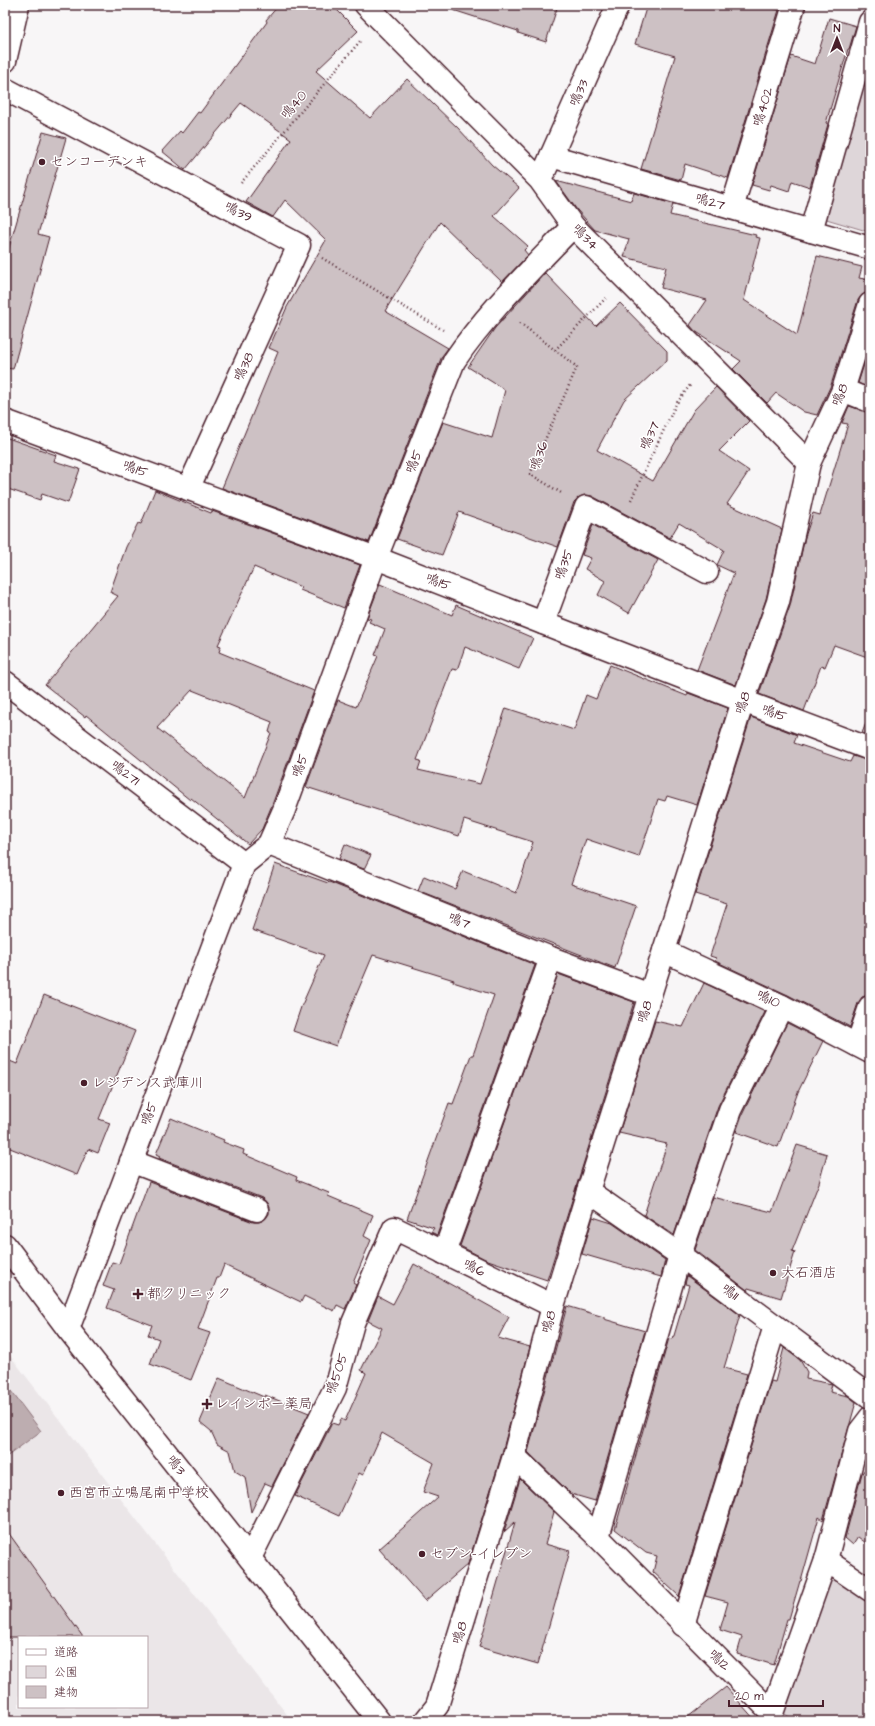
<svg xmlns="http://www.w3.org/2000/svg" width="875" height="1726" font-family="'Architects Daughter','Klee One',sans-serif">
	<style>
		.built { fill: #ebe6e8; fill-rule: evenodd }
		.green { fill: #ded6d9; stroke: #947a82 }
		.water { fill: #bdadb0; stroke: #8f747b }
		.building { fill: #cdc1c4; stroke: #4a1f2b; fill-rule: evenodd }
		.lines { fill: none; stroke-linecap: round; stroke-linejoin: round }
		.minor-casing { stroke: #4a1f2b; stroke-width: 25 }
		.path { stroke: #4a1f2b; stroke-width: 2.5; stroke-dasharray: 1 3; stroke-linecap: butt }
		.minor { stroke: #fff; stroke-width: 22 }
		.poi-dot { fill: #4a1f2b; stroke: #fff; stroke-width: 1.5 }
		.labels { text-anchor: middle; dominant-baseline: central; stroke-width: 3; stroke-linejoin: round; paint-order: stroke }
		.street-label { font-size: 14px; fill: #4a1f2b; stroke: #fff }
		.poi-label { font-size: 14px; fill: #4a1f2b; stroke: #fff; text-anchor: start }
	</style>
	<rect width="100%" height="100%" fill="#f8f6f7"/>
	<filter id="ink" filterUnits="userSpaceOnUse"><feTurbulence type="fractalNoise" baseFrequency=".025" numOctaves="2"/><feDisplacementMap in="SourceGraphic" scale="8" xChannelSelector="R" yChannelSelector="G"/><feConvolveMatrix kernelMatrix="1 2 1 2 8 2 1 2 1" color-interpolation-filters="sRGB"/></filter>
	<g filter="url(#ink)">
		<path class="built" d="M 5,1349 L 292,1721 L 5,1721 ZM 19,1637 L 147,1637 L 147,1707 L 19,1707 Z"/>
		<g class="green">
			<polygon points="870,50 870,232 823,218"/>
			<polygon points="832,1571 870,1598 870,1721 796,1721 780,1711"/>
		</g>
		<polygon class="water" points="5,1383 41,1431 5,1458"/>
		<g class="building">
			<polygon points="279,5 332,5 358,31 316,71 370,118 407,79 458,128 492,165 519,188 494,216 528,246 524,250 528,255 502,282 440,222 385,311 448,348 442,356 369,542 222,488 278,352 269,348 287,307 326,240 285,200 273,217 246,202 291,139 241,103 185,170 162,151 180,131 182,133 198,112 200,113 267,22 266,20"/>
			<polygon points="454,5 558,5 546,42 518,33 518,31 453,10"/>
			<polygon points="647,5 761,5 779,10 728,178 685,164 681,180 641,169 675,56 635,44"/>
			<polygon points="829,18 856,26 849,49 848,49 826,123 828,124 810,187 792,181 789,191 771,185 769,190 752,185 791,56 815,64"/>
			<polygon points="43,132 66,138 38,234 49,237 13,369 5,368 5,261"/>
			<polygon points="556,181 631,201 634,193 673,204 670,215 756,235 755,237 760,238 744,300 797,335 817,256 862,267 859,278 870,280 870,292 862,295 858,300 831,385 817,415 804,412 776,393 767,403 733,369 741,361 695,331 690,325 707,300 661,288 666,267 624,257 629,239 595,230 577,210"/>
			<polygon points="545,273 596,326 620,303 667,351 667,360 624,400 597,450 653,481 694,410 716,387 749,421 719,451 749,471 727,504 782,529 766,599 736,685 697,670 734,573 717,565 724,550 679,523 670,538 592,496 585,495 579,497 574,502 558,547 459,512 442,555 397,539 443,422 492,438 505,390 468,367 495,328"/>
			<polygon points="870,346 870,388 858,383"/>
			<polygon points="849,406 870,413 870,658 834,645 825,667 821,666 804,711 759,694 790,606 805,537 813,513 820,515 848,424 842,423"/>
			<polygon points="5,437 56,455 54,461 80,469 68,503 42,494 40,500 5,488"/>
			<path d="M 155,490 L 211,513 L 212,511 L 360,565 L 344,608 L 300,590 L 301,587 L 254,567 L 218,645 L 221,646 L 219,652 L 314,691 L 272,805 L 262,829 L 248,844 L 191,798 L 190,800 L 86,715 L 85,717 L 45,685 L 118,596 L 110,592 L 126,547 L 138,523 L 141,524 ZM 192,690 L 272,722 L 269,732 L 271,733 L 245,798 L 157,728 Z"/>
			<polygon points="593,525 658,560 629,613 598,595 605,581 585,569 591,558 582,555"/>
			<polygon points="380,584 452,615 456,605 533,638 519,669 465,647 457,670 452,669 417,760 421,761 418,770 480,784 506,708 574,730 586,695 596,699 610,665 687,696 688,693 728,708 697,805 667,796 665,801 658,799 639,857 586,839 571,884 636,906 615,968 418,891 424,876 455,889 463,871 516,893 533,842 464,820 459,836 306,787 338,700 356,707 378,656 375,655 385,629 369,622 371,619 367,618"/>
			<polygon points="869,716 870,716 870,736 862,733"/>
			<polygon points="751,717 797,735 794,743 850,762 853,756 870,761 870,995 862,997 858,1003 850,1027 788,995 715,961 716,958 710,956 727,904 695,894"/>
			<polygon points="345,844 371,855 364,869 339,859"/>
			<polygon points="275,864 328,883 329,882 535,965 437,1235 431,1232 434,1228 407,1219 449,1103 453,1104 471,1055 473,1055 494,995 453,982 454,980 373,955 343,1026 336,1046 293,1031 301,1007 324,955 252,930"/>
			<polygon points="558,974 634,1002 547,1280 485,1259 460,1246"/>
			<polygon points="704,983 765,1012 718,1106 674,1235 644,1215 667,1144 619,1133 655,1021 683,1027"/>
			<polygon points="44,995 135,1031 99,1119 110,1123 98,1153 88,1149 77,1175 5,1146 5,1059 17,1064"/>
			<polygon points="787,1023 823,1041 798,1092 778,1147 736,1132 742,1115"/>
			<polygon points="171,1118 224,1140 223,1142 244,1150 243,1154 297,1177 296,1180 329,1193 328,1196 373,1215 364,1236 371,1240 353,1283 356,1285 345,1309 337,1305 334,1311 304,1296 301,1302 224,1265 219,1278 217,1278 198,1329 210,1333 191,1380 150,1364 159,1339 148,1335 152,1325 107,1308 114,1290 103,1286 112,1262 119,1264 149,1182 253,1222 259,1222 265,1219 269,1214 269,1208 267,1203 262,1198 159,1158 160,1156 156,1154"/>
			<polygon points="797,1145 827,1154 819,1183 792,1251 795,1252 781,1298 748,1288 747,1290 695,1250 713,1197 772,1212"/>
			<polygon points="593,1217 612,1223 665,1260 661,1277 582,1254"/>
			<polygon points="414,1264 509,1317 498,1338 530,1347 502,1453 468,1564 425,1601 379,1549 438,1497 423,1492 434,1463 382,1433 363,1475 359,1473 339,1516 295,1496 332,1423 338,1425 341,1419 345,1421 366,1373 361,1370 382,1328 368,1321 378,1296 393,1304"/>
			<polygon points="687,1276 740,1315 724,1368 747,1374 679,1596 653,1572 657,1556 646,1553 615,1529 669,1338 673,1339 689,1285 685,1284"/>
			<polygon points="567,1306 604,1317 604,1319 645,1331 595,1501 571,1494 528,1452"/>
			<polygon points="784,1348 800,1360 807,1372 806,1379 832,1384 830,1392 848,1396 856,1402 823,1520 819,1517 801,1581 800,1581 789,1619 787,1619 774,1665 737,1654 742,1637 720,1630 728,1602 705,1596 771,1381 775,1382"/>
			<polygon points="219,1378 264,1397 265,1395 309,1413 272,1486 265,1483 251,1512 245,1477 235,1471 230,1451 217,1444 211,1431 200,1422"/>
			<polygon points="870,1463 870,1546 858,1537 853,1545 845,1538 862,1473"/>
			<polygon points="520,1479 554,1512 545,1544 570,1551 538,1664 479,1647 515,1522 504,1532"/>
			<polygon points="5,1528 83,1637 5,1637"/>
			<polygon points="726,1687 756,1721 683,1721"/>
		</g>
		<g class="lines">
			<defs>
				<g id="minor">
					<polyline points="366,5 540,180 573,226 809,463"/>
					<polyline points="5,61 18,5"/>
					<polyline points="5,89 299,245 188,489"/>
					<polyline points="551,156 870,248"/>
					<polyline points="545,170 618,5"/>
					<polyline points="732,208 794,5"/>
					<polyline points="811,231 870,22"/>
					<polyline points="843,390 870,401"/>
					<polyline points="5,421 376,558 743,701 870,749"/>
					<polyline points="543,623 586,507 707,572"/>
					<polyline points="5,682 244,864"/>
					<polyline points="269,844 551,958 650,995"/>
					<polyline points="664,951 782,1006 870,1052"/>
					<polyline points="857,1045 870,1007"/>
					<polyline points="131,1161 257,1210"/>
					<polyline points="588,1191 680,1255 870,1397"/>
					<polyline points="5,1245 68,1329 379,1721"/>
					<polyline points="444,1253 551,958"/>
					<path d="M 68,1329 L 244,864 L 269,844 L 284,810 L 376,558 L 454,361 C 487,312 532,269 573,226"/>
					<polyline points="514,1456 598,1537 772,1713 826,1560 870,1590"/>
					<polyline points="598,1537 680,1255 730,1110 782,1006"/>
					<polyline points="250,1558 335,1388 353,1323 394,1228 553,1306"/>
					<polyline points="826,1560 860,1431 870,1418"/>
					<polyline points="683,1625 775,1326"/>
					<polyline points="425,1721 437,1706 514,1456 553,1306 588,1191 743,701 778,602 809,463 843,390 870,304"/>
				</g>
			</defs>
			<use href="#minor" class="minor-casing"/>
			<g class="path">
				<polyline points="241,183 361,40"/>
				<polyline points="322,258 443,330"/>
				<polyline points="520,323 577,367 530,474 563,494"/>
				<polyline points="555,350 606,298"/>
				<polyline points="631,500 676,404 691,384"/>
			</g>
			<use href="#minor" class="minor"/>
		</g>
	</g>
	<g class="poi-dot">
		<circle cx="42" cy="162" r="4"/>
		<circle cx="84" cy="1083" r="4"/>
		<circle cx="773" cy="1273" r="4"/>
		<path d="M136 1288h4v4h4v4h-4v4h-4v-4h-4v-4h4z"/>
		<path d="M205 1398h4v4h4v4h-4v4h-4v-4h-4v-4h4z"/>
		<circle cx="61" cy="1493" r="4"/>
		<circle cx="422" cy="1554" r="4"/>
	</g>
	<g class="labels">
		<g class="street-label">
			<text transform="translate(579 93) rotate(-66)">鳴33</text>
			<text transform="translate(294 105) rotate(-50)">鳴40</text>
			<text transform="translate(763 107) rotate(-73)">鳴402</text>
			<text transform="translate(710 202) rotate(16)">鳴27</text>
			<text transform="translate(238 212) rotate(28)">鳴39</text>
			<text transform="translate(585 237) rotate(46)">鳴34</text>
			<text transform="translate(244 367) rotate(-65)">鳴38</text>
			<text transform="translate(840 395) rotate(-68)">鳴8</text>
			<text transform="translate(650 436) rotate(-65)">鳴37</text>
			<text transform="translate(539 456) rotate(-70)">鳴36</text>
			<text transform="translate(414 462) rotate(-68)">鳴5</text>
			<text transform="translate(135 469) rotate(20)">鳴15</text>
			<text transform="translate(564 565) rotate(-70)">鳴35</text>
			<text transform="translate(438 582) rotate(21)">鳴15</text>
			<text transform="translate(743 703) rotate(-72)">鳴8</text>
			<text transform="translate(774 713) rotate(21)">鳴15</text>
			<text transform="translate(300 766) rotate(-70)">鳴5</text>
			<text transform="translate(125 773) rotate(37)">鳴271</text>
			<text transform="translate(459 921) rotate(22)">鳴7</text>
			<text transform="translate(768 999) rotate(25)">鳴10</text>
			<text transform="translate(645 1012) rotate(-72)">鳴8</text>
			<text transform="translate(149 1114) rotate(-69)">鳴5</text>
			<text transform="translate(474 1268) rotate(26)">鳴6</text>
			<text transform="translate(730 1292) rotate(37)">鳴11</text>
			<text transform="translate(549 1322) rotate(-75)">鳴8</text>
			<text transform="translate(337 1374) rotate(-71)">鳴505</text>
			<text transform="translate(176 1465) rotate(52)">鳴3</text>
			<text transform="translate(460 1633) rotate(-73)">鳴8</text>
			<text transform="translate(719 1660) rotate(45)">鳴12</text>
		</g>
		<g class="poi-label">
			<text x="50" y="162">センコーデンキ</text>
			<text x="92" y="1083">レジデンス武庫川</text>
			<text x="781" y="1273">大石酒店</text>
			<text x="147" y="1294">都クリニック</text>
			<text x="215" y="1404">レインボー薬局</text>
			<text x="69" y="1493">西宮市立鳴尾南中学校</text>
			<text x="430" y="1554">セブン-イレブン</text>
		</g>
	</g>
	<rect width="875" height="1726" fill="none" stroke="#fff" stroke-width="20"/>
	<rect x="10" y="10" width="855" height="1706" fill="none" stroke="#4a1f2b" stroke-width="1.5" filter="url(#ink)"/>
	<rect x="18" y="1636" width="130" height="72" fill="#ffffff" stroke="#b7a5aa"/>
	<rect x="26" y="1649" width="20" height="6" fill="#ffffff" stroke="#b7a5aa"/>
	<text x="54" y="1656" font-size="12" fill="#4a1f2b">道路</text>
	<rect x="26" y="1666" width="20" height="12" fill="#ded6d9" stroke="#b7a5aa"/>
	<text x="54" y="1676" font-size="12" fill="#4a1f2b">公園</text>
	<rect x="26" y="1686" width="20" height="12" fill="#cdc1c4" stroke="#b7a5aa"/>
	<text x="54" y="1696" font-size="12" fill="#4a1f2b">建物</text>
	<g transform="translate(837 38)" stroke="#ffffff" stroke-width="3" paint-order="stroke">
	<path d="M0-3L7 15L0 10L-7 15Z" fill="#4a1f2b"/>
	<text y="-6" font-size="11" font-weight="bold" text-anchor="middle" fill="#4a1f2b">N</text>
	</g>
	<path d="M729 1700v6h94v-6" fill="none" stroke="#4a1f2b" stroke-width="2"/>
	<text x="735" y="1700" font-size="12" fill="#4a1f2b" stroke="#ffffff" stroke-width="3" paint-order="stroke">20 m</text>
</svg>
